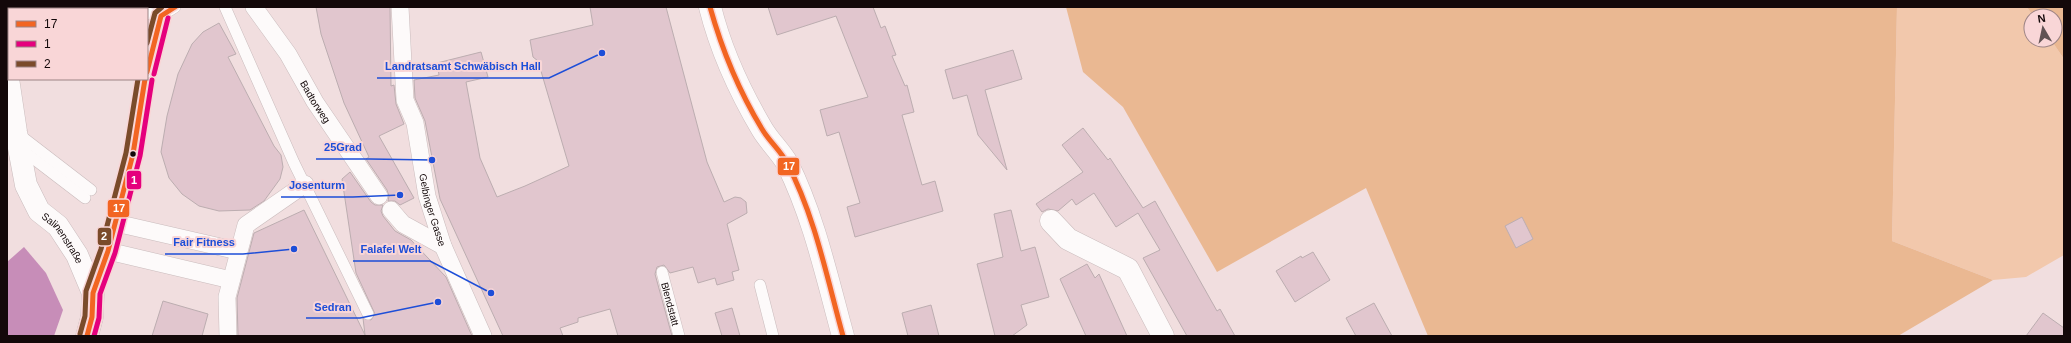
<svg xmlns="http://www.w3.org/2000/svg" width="2071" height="343" font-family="Arial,sans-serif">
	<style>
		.green { fill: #f2c8ac }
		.forest { fill: #eab892 }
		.water { fill: #c78db8 }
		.building { fill: #e1c6ce; stroke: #bcadb0 }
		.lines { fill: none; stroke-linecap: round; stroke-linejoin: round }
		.service-casing { stroke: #cabcbd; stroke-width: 12 }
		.pedestrian-casing { stroke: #cabcbd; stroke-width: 18 }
		.minor-casing { stroke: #cabcbd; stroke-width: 23 }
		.secondary-casing { stroke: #cabcbd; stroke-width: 23 }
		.service { stroke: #fdfafa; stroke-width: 11 }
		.pedestrian { stroke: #fdfafa; stroke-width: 17 }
		.minor { stroke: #fdfafa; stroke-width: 22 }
		.secondary { stroke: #fdfafa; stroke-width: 22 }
		.bus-1-casing { stroke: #f9d6d7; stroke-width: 8 }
		.bus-2-casing { stroke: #f9d6d7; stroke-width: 8 }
		.bus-3-casing { stroke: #f9d6d7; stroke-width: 8 }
		.bus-1 { stroke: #f26522; stroke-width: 5 }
		.bus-2 { stroke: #e5007d; stroke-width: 5 }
		.bus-3 { stroke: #7a4b2a; stroke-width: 5 }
		.bus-dot { fill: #130809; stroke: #f9d6d7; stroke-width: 1.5 }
		.labels { text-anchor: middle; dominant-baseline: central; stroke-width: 4; stroke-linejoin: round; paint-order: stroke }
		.street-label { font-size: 10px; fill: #130809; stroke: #f9d6d7 }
		.leader { fill: none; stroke: #1d4ed8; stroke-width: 1.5 }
		.callout-dot { fill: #1d4ed8; stroke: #f9d6d7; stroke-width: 1.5 }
		.callout-label { font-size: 11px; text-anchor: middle; font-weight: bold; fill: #1d4ed8; stroke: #f9d6d7; stroke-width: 4; stroke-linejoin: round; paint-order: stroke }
		.line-badge { stroke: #f9d6d7; stroke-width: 1.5 }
		.badge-label { font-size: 11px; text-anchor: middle; font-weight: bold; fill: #fff }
	</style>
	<rect width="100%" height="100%" fill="#f1dedf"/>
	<polygon class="green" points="1897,7 2027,7 2033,16 2031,16 2031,40 2051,40 2064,59 2064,255 2026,277 1993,280 1892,241"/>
	<g class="forest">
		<polygon points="1066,7 1897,7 1892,241 1993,280 1898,336 1428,336 1366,188 1217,272 1123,107 1083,72"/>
		<polygon points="2027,7 2064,7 2064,59 2051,40 2055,40 2055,16 2033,16"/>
	</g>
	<polygon class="water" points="24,247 46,273 63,310 54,336 7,336 7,262"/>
	<g class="building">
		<polygon points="316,7 390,7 391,86 394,85 396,104 404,124 379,136 414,198 400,205 395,201 388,201 389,196 387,190 366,159 369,157 344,103 321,34"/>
		<polygon points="590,7 666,7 707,162 724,202 735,197 741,198 746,202 747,213 727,224 739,270 732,272 734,280 717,285 715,278 698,283 693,267 670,273 664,265 657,267 655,274 672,336 618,336 610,309 578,318 578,322 560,328 563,336 503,336 440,199 425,121 415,98 414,80 439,75 437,63 481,52 488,77 466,82 480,158 497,197 525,186 569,166 538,61 533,57 530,40 593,25"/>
		<polygon points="768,7 873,7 881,28 885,26 896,55 892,56 905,86 907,85 914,112 902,115 922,185 935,181 943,211 855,237 847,207 860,203 839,132 827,136 820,110 868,97 836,16 777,35"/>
		<polygon points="219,23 236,54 228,57 274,146 281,155 283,167 280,179 264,201 250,210 219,211 199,206 182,194 169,178 161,152 167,116 178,74 192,44 203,32"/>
		<polygon points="1013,50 1022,79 985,90 1007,170 978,135 967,95 953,99 945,70"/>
		<polygon points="1083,128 1108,160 1110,158 1143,208 1155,201 1217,311 1220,309 1235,336 1187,336 1143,258 1160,250 1138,213 1116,227 1094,193 1076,205 1072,199 1058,211 1048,209 1042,212 1036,204 1083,172 1062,145"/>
		<polygon points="350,172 371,202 375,205 383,205 381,211 383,216 395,231 411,240 446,277 472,336 238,336 237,298 254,233 304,210 365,335 363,318 371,320 375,314 356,273 342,179"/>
		<polygon points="1011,210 1021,251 1035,247 1049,297 1021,305 1027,325 1012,336 995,336 977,264 1003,257 994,214"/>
		<polygon points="1522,217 1533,239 1516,248 1505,226"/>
		<polygon points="1313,252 1330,280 1295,302 1276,271 1301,256 1302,258"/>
		<polygon points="1087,264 1095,278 1099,274 1127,336 1086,336 1060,279"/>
		<polygon points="163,301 208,314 202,336 152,336"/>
		<polygon points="1374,303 1392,336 1356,336 1346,318"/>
		<polygon points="931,305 939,336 908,336 902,313"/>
		<polygon points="732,308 740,336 722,336 715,313"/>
		<polygon points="2043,313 2064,328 2064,336 2026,336"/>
	</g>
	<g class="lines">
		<defs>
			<g id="service">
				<polyline points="134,7 137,9"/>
				<polyline points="225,7 294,163 368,314"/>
				<polyline points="147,13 161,16"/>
				<polyline points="147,72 161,16 175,7"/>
				<polyline points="17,133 91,190"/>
				<polyline points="21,149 85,198"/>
				<path id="s1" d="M 662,272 L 679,336"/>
				<polyline points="760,285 773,336"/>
				<path d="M 94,292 C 109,247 124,201 133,154 C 137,129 139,104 145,79"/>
			</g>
			<g id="pedestrian">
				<path id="s2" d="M 254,7 L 288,54 L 315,102 L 379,196"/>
				<path id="s3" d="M 400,7 L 405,100 L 415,123 L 427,196 L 443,246 L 483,336"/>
				<polyline points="391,210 403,224 443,246"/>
				<polyline points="116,223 238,251"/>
				<polyline points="108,251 231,280"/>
				<polyline points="228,336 227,297 246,225 305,184"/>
			</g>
			<g id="minor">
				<path id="s4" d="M 7,72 L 16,132 L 26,185 L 39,211 L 58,226 L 77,255 L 93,293 L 92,317 L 87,336"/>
				<polyline points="1051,221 1068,239 1128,269 1163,336"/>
			</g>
			<path id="secondary" d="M 710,7 C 721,51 739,90 762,129 C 769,141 780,151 787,163 C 814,217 827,278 843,336"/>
		</defs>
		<use href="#service" class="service-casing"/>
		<use href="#pedestrian" class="pedestrian-casing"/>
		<use href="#minor" class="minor-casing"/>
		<use href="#secondary" class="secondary-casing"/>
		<use href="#service" class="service"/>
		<use href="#pedestrian" class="pedestrian"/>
		<use href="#minor" class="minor"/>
		<use href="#secondary" class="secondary"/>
		<defs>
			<g id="bus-1">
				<path d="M 710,7 C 722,50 739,91 762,129 C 769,141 781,151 787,163 C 815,216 827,278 843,336"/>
				<polyline points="147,72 161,16 175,7"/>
				<polyline points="87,336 92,317 93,293 108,251 133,154 145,79"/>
			</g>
			<g id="bus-2">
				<polyline points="154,74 168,18"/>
				<polyline points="94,336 99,318 100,294 115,253 140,156 152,80"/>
			</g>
			<g id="bus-3">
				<polyline points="147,43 155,13 162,7"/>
				<polyline points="80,334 85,316 86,291 101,249 126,153 138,79"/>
			</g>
		</defs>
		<use href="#bus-1" class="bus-1-casing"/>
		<use href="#bus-2" class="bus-2-casing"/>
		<use href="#bus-3" class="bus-3-casing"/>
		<use href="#bus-1" class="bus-1"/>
		<use href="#bus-2" class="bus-2"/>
		<use href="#bus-3" class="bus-3"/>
	</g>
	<circle class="bus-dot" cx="133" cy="154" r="3.5"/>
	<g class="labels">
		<g class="street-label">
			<text stroke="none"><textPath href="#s2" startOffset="113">Badtorweg</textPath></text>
			<text stroke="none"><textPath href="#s3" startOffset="207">Gelbinger Gasse</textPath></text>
			<text stroke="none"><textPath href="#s4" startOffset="180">Salinenstraße</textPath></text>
			<text stroke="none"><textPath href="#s1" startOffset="33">Blendstatt</textPath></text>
		</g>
	</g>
	<path class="leader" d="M602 53L549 78H377M432 160L370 159H316M400 195L353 197H281M294 249L243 254H165M491 293L430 261H353M438 302L360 318H306"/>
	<g class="callout-dot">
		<circle cx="602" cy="53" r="4"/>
		<circle cx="432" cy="160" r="4"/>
		<circle cx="400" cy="195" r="4"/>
		<circle cx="294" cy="249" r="4"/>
		<circle cx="491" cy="293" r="4"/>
		<circle cx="438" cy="302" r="4"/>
	</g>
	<g class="callout-label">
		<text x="463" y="70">Landratsamt Schwäbisch Hall</text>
		<text x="343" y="151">25Grad</text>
		<text x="317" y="189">Josenturm</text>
		<text x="204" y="246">Fair Fitness</text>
		<text x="391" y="253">Falafel Welt</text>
		<text x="333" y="311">Sedran</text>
	</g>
	<g class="line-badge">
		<rect x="777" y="157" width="23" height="19" rx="4" fill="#f26522"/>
		<rect x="126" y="170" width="16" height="20" rx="4" fill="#e5007d"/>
		<rect x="107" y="199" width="23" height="19" rx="4" fill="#f26522"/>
		<rect x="97" y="227" width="15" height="19" rx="4" fill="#7a4b2a"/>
	</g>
	<g class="badge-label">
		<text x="789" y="170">17</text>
		<text x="134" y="184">1</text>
		<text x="119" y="212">17</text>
		<text x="104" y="240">2</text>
	</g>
	<rect width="2071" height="343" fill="none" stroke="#130809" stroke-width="16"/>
	<rect x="8" y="8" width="140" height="72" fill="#f9d6d7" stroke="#9d8485"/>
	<rect x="16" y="21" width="20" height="6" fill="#f26522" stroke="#9d8485"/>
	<text x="44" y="28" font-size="12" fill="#130809">17</text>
	<rect x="16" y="41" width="20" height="6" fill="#e5007d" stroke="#9d8485"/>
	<text x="44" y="48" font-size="12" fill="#130809">1</text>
	<rect x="16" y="61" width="20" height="6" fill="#7a4b2a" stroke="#9d8485"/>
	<text x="44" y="68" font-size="12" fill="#130809">2</text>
	<g transform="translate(2043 28) rotate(351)"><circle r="19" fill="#f9d6d7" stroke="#9d8485"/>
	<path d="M0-3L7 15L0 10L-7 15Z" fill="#615354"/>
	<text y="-6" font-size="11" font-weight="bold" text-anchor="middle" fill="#130809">N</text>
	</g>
</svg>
